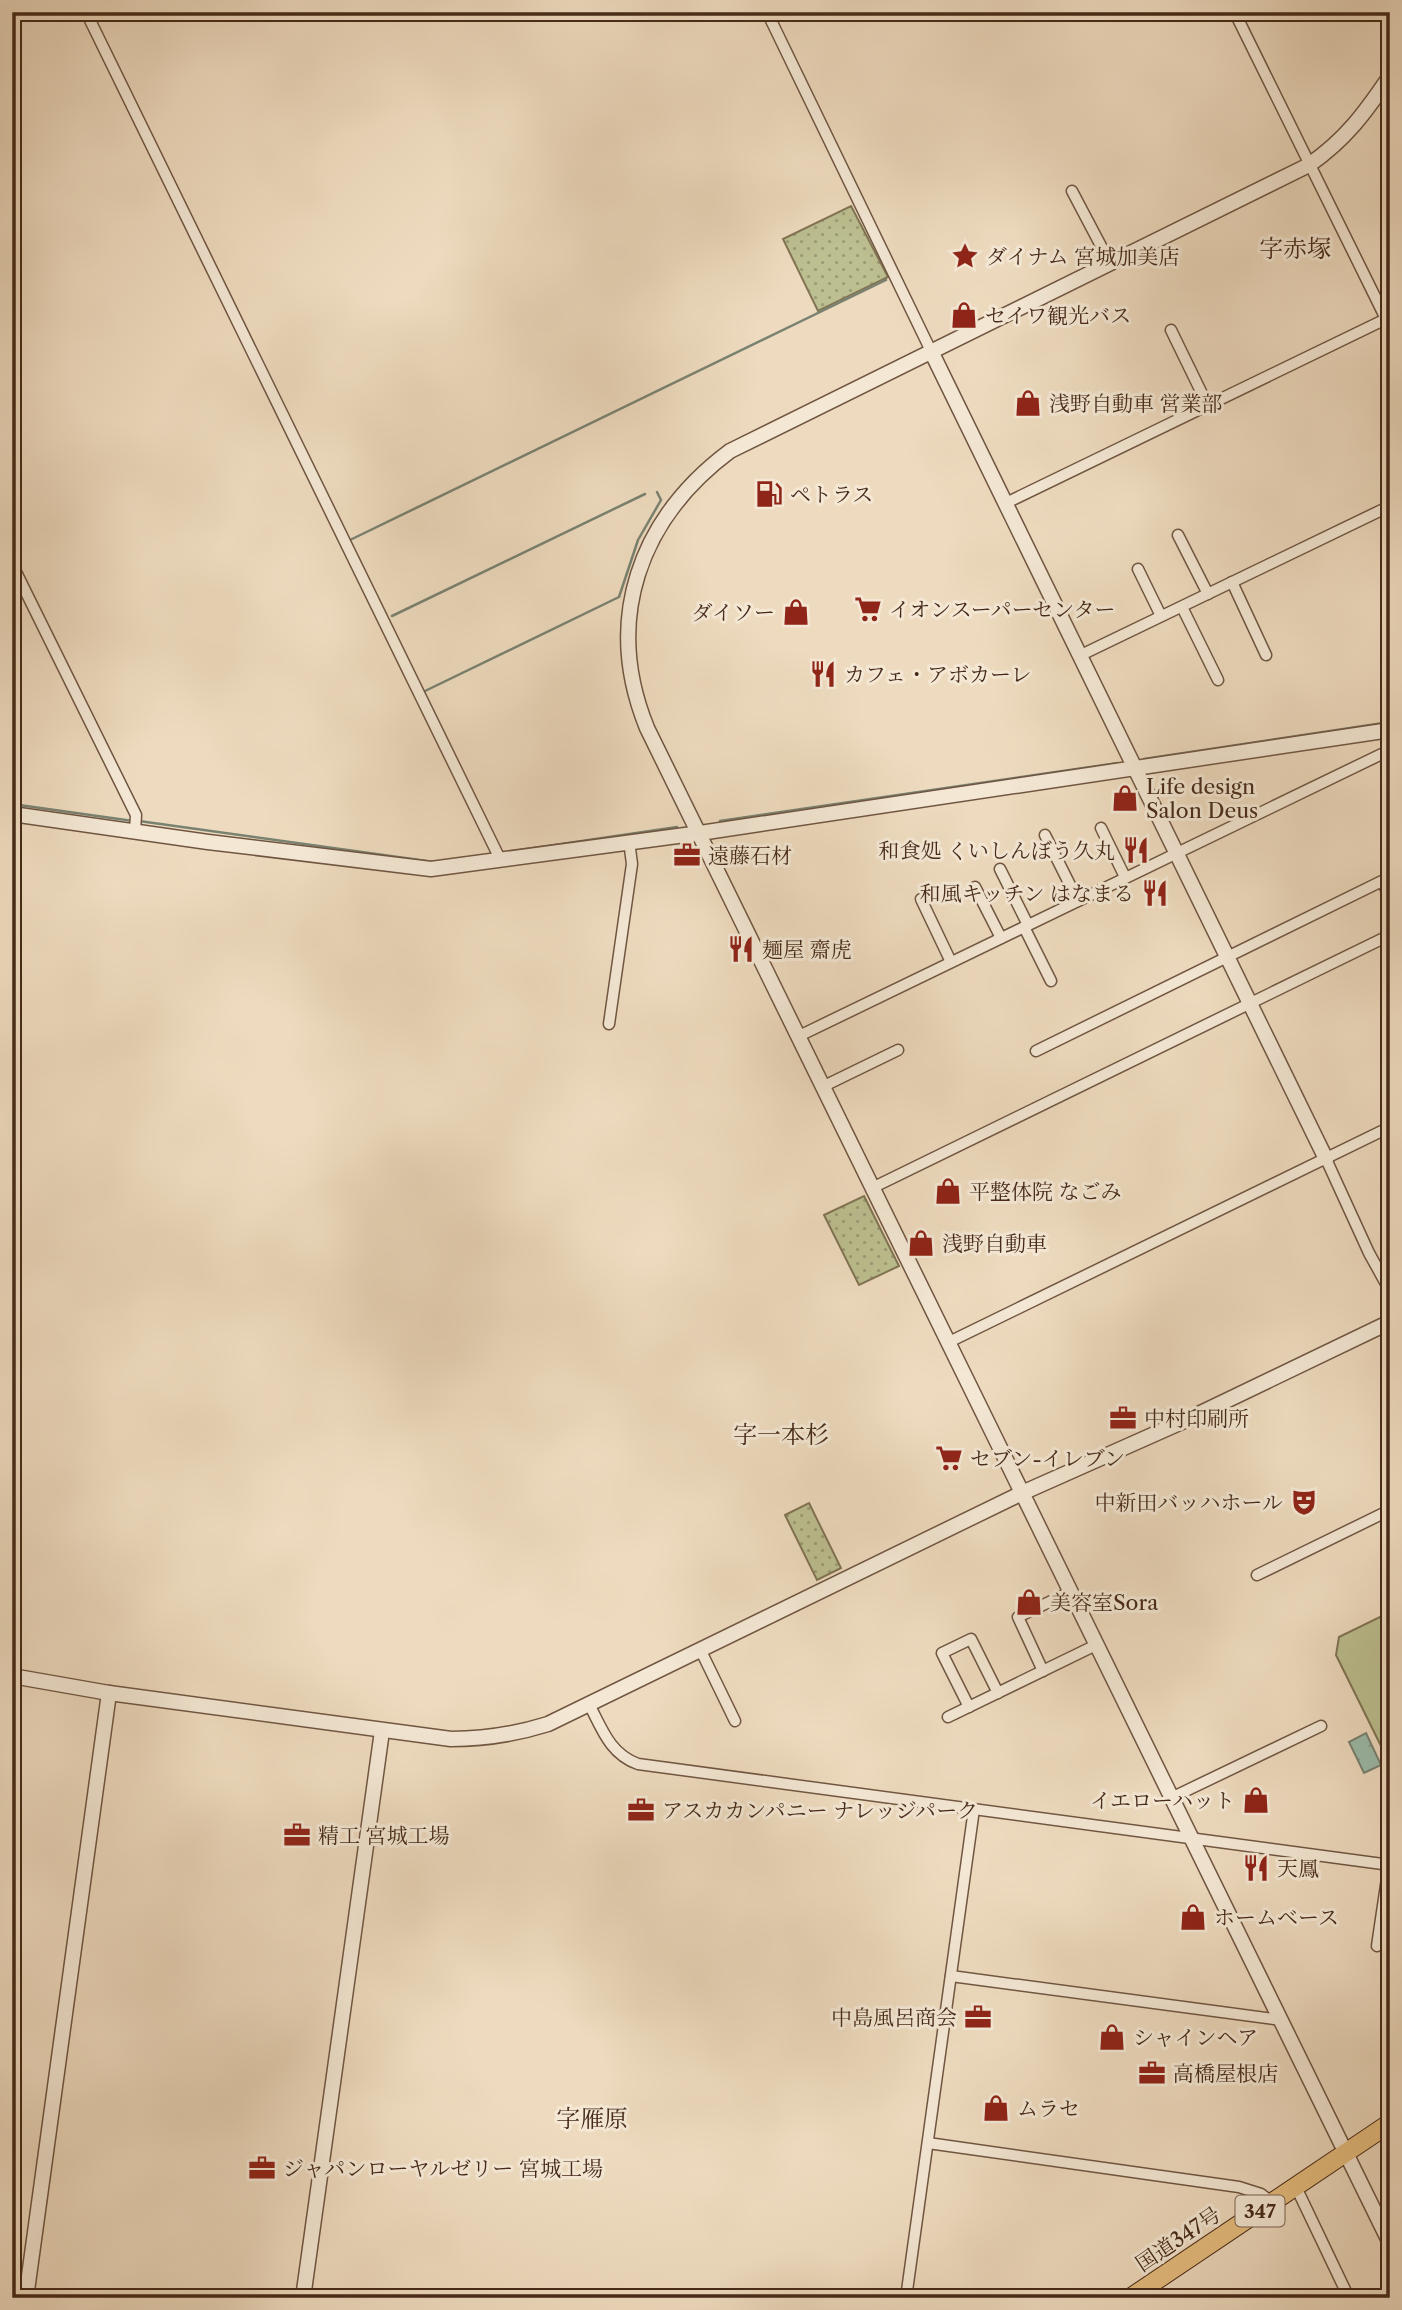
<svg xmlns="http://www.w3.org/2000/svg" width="1402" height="2310" font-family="'Libre Caslon Text','Noto Serif JP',serif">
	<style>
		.grass { fill: url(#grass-dots); stroke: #817454; stroke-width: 2 }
		.pitch { fill: #bcbf90; stroke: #817454; stroke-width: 2 }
		.water { fill: url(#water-ripples); stroke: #798271; stroke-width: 2 }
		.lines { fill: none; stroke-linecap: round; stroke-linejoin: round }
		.stream { stroke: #798271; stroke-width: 2.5 }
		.minor-casing { stroke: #705642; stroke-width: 13 }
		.tertiary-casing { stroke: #705642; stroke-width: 17 }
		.trunk-casing { stroke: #462a19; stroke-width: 20 }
		.minor { stroke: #f4e8d5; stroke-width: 10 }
		.tertiary { stroke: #f4e8d5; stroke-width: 14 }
		.trunk { stroke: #e7be80; stroke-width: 18 }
		.labels { text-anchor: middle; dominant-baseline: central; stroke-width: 6; stroke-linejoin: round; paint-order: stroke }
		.shield { fill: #f4e8d5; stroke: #7a6351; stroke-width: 2 }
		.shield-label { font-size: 19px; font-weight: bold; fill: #462a19 }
		.poi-label { font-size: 21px; fill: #462a19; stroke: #f4e8d5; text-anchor: start }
		.street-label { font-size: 21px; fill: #462a19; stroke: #f4e8d5 }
		.quarter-label { font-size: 24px; fill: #462a19; stroke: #f4e8d5 }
	</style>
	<defs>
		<pattern id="grass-dots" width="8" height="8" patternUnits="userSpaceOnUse" patternTransform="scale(1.75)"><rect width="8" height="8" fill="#bcbf90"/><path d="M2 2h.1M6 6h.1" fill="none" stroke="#9b9b75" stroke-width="1.8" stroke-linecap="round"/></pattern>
		<pattern id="water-ripples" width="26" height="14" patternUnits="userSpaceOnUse" patternTransform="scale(1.75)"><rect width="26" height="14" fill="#9bbcab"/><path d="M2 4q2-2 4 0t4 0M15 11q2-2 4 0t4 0" fill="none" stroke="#80998a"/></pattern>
	</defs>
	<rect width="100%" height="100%" fill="#eedbbf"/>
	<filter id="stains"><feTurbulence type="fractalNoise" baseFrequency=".00286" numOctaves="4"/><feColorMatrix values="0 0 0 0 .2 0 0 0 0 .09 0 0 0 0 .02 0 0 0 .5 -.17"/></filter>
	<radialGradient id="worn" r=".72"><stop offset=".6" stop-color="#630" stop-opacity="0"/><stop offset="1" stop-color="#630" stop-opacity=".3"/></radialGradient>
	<g class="grass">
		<polygon points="851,206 888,277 818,311 783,239"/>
		<polygon points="864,1196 899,1266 859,1285 824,1215"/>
		<polygon points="809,1503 841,1568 817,1580 785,1515"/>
	</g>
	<polygon class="pitch" points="1390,1612 1390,1743 1381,1746 1336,1655 1339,1637"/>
	<polygon class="water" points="1366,1733 1381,1765 1364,1773 1349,1742"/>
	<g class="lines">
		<g class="stream">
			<polyline points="350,540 886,280"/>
			<polyline points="392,616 645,494"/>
			<polyline points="425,691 619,597 638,540 661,500 657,492"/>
			<polyline points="1144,759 1390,722"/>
			<polyline points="12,804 133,821"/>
			<polyline points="139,821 434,862"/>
			<polyline points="720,821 1118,763"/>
			<polyline points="514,851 677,827"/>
		</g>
		<defs>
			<g id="minor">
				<polyline points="86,12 501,861"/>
				<polyline points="767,12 931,351"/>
				<polyline points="1236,15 1390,327"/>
				<polyline points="1072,191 1110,263"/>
				<polyline points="1171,330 1208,406"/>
				<polyline points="1006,503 1390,317"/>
				<polyline points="1178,535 1208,594"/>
				<polyline points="12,564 136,815 135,831"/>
				<polyline points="1138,569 1161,616"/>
				<polyline points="1232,582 1266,655"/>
				<polyline points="1182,607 1218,680"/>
				<polyline points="1081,655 1390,506"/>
				<polyline points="1101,828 1125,877"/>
				<polyline points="1045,835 1078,901"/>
				<polyline points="1000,869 1028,925"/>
				<polyline points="975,887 1001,938"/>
				<polyline points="921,899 951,962"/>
				<polyline points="1024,927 1051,981"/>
				<polyline points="609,1024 632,864 629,841"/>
				<polyline points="799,1036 1390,750"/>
				<polyline points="1036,1051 1382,881 1390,898"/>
				<polyline points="824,1086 898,1050"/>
				<polyline points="1326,1159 1369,1253 1390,1291"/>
				<polyline points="874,1187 1390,935"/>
				<polyline points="949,1342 1390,1127"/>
				<polyline points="1257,1575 1390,1510"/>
				<polyline points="700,1649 735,1721"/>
				<polyline points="1043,1671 1018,1617 1070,1592"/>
				<path d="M 589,1704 C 602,1729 610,1754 638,1764 L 1390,1865"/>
				<polyline points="969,1707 942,1653 971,1639 998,1693"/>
				<polyline points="948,1717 1096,1645"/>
				<polyline points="1171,1798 1321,1726"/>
				<polyline points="1377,1946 1389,1865"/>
				<polyline points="951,1976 1281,2020"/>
				<polyline points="928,2143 1239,2187 1261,2194 1273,2203"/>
				<polyline points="1296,2187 1349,2298"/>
				<polyline points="906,2298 974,1809"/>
			</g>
			<g id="tertiary">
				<path d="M 1390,76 C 1365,113 1346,139 1309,165 L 730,451 C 639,519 603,620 647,728 L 1390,2243"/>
				<polyline points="931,351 1326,1159"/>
				<polyline points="12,814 208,842 431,869 700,833 1390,730"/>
				<path d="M 12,1676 L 109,1693 L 451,1739 C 485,1739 516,1734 548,1724 L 1022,1493 L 1184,1421 L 1390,1322"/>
				<polyline points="26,2298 109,1693"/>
				<polyline points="303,2298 382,1731"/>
			</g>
			<polyline id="trunk" points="1130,2298 1390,2123"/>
		</defs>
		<use href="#minor" class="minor-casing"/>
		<use href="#tertiary" class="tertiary-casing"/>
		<use href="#trunk" class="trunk-casing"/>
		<use href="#minor" class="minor"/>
		<use href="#tertiary" class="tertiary"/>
		<use href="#trunk" class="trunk"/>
	</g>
	<defs>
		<symbol id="sight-bare" viewBox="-9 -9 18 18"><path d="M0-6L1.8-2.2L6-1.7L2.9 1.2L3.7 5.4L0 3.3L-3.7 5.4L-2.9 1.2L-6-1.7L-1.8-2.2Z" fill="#8f2418" stroke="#f4e8d5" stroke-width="2.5" paint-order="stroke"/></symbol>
		<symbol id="shop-bare" viewBox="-9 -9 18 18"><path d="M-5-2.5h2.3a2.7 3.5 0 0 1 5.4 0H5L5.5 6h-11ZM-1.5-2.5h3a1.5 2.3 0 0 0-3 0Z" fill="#8f2418" stroke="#f4e8d5" stroke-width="2.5" paint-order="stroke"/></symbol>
		<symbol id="fuel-bare" viewBox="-9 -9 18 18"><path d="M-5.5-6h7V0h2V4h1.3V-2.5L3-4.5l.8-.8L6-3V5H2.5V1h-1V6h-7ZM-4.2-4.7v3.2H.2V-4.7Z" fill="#8f2418" stroke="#f4e8d5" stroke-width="2.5" paint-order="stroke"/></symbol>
		<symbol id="supermarket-bare" viewBox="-9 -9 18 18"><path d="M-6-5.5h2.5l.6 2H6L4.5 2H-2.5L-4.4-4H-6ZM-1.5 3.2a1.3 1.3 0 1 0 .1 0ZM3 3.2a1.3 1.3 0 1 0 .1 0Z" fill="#8f2418" stroke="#f4e8d5" stroke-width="2.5" paint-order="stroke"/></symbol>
		<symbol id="restaurant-bare" viewBox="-9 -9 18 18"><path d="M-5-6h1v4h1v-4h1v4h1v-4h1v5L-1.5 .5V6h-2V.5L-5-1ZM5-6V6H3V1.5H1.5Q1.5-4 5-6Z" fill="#8f2418" stroke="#f4e8d5" stroke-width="2.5" paint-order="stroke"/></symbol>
		<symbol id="office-bare" viewBox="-9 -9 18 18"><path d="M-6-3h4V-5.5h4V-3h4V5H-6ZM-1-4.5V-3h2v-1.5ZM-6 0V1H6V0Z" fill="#8f2418" stroke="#f4e8d5" stroke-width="2.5" paint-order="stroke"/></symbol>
		<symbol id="theatre-bare" viewBox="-9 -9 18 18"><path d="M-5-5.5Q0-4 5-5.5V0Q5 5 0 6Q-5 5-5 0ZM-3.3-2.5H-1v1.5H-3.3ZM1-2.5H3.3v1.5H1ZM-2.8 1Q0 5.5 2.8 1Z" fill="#8f2418" stroke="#f4e8d5" stroke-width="2.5" paint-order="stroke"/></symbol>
	</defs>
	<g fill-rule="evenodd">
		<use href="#sight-bare" x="946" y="237" width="38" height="38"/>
		<use href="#shop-bare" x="945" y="296" width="38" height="38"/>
		<use href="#shop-bare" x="1009" y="384" width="38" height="38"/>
		<use href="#fuel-bare" x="750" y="475" width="38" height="38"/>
		<use href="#supermarket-bare" x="849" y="590" width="38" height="38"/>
		<use href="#shop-bare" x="777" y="593" width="38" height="38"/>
		<use href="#restaurant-bare" x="804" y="655" width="38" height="38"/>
		<use href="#shop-bare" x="1106" y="779" width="38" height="38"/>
		<use href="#restaurant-bare" x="1117" y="831" width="38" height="38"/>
		<use href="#office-bare" x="668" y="836" width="38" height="38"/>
		<use href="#restaurant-bare" x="1136" y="874" width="38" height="38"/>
		<use href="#restaurant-bare" x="722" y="930" width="38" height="38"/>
		<use href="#shop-bare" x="929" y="1172" width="38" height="38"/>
		<use href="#shop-bare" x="902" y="1224" width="38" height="38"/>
		<use href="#office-bare" x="1104" y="1399" width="38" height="38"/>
		<use href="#supermarket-bare" x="930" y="1439" width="38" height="38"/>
		<use href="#theatre-bare" x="1285" y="1483" width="38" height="38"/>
		<use href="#shop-bare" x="1010" y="1583" width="38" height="38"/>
		<use href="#shop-bare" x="1237" y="1781" width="38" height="38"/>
		<use href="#office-bare" x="622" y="1791" width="38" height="38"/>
		<use href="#office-bare" x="278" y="1816" width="38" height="38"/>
		<use href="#restaurant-bare" x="1237" y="1849" width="38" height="38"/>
		<use href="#shop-bare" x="1174" y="1898" width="38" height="38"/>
		<use href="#office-bare" x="959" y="1998" width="38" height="38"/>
		<use href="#shop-bare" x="1093" y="2018" width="38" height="38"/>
		<use href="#office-bare" x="1133" y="2054" width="38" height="38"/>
		<use href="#shop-bare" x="977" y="2089" width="38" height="38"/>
		<use href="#office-bare" x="243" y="2149" width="38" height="38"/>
	</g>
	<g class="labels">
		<rect class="shield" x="1235.5" y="2195.5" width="49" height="31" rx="5"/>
		<g class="shield-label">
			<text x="1260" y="2211">347</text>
		</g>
		<g class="poi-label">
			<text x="986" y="256">ダイナム 宮城加美店</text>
			<text x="985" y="315">セイワ観光バス</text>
			<text x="1049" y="403">浅野自動車 営業部</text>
			<text x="790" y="494">ペトラス</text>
			<text x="889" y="609">イオンスーパーセンター</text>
			<text x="775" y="612" text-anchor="end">ダイソー</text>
			<text x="844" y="674">カフェ・アボカーレ</text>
			<text x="1146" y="786">Life design<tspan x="1146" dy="24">Salon Deus</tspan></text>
			<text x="1115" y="850" text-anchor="end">和食処 くいしんぼう久丸</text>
			<text x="708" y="855">遠藤石材</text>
			<text x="1134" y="893" text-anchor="end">和風キッチン はなまる</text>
			<text x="762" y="949">麺屋 齋虎</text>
			<text x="969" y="1191">平整体院 なごみ</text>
			<text x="942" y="1243">浅野自動車</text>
			<text x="1144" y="1418">中村印刷所</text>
			<text x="970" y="1458">セブン-イレブン</text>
			<text x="1283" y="1502" text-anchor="end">中新田バッハホール</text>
			<text x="1050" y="1602">美容室Sora</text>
			<text x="1235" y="1800" text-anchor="end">イエローハット</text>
			<text x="662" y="1810">アスカカンパニー ナレッジパーク</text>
			<text x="318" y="1835">精工 宮城工場</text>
			<text x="1277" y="1868">天鳳</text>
			<text x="1214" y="1917">ホームベース</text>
			<text x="957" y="2017" text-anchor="end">中島風呂商会</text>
			<text x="1133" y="2037">シャインヘア</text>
			<text x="1173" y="2073">高橋屋根店</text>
			<text x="1017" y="2108">ムラセ</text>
			<text x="283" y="2168">ジャパンローヤルゼリー 宮城工場</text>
		</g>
		<g class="street-label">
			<text transform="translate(1178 2239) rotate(-34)">国道347号</text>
		</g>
		<g class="quarter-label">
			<text x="1295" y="248">字赤塚</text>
			<text x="781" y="1434">字一本杉</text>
			<text x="592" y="2118">字雁原</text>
		</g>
	</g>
	<rect width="1402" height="2310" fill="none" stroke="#eedbbf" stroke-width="42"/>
	<rect x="14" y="14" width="1374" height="2282" fill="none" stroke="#462a19" stroke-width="3.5"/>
	<rect x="21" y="21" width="1360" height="2268" fill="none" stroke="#462a19" stroke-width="2"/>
	<rect width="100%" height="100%" filter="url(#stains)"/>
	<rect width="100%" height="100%" fill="url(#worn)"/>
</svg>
